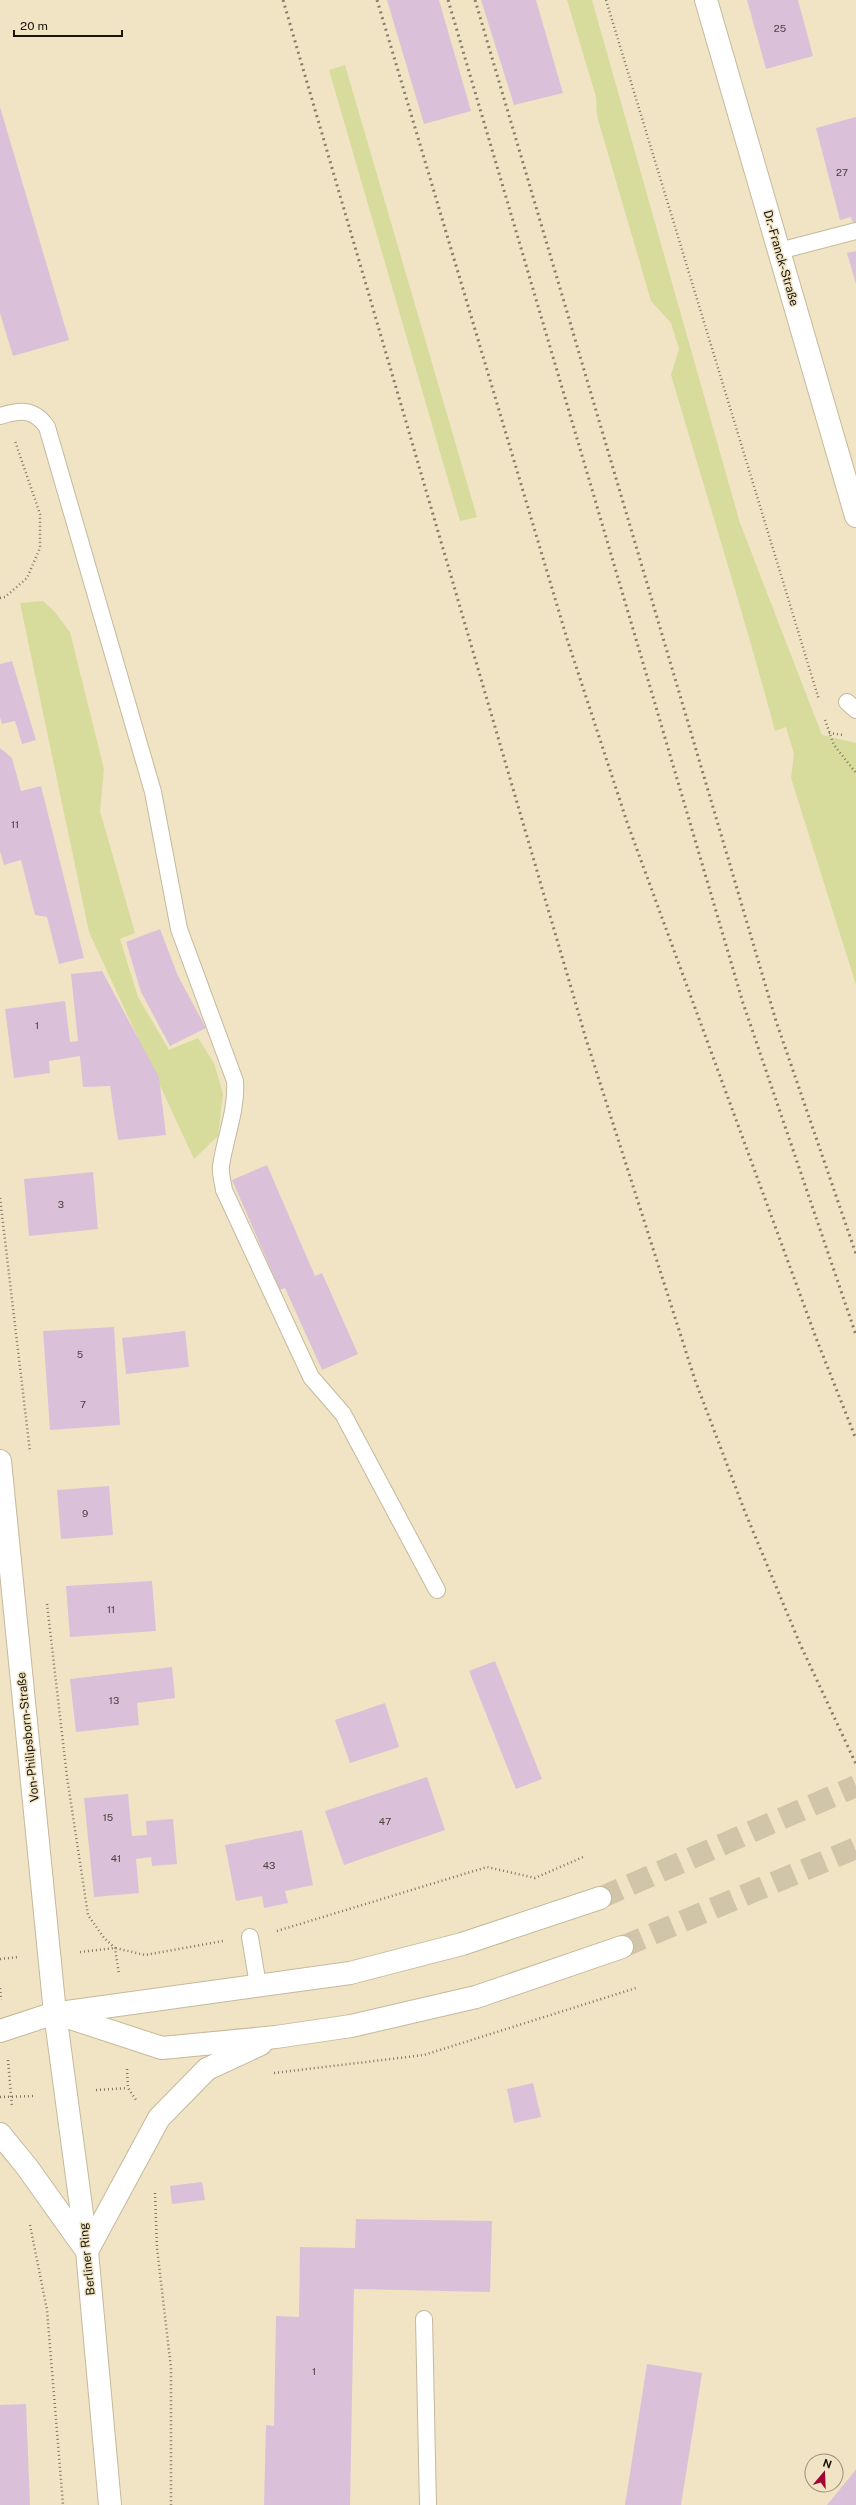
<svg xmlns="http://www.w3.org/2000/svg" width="856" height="2505" font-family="'Public Sans',sans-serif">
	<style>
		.green { fill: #d7dc9c }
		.building { fill: #dac1d9 }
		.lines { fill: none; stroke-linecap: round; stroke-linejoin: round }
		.primary-tunnel { stroke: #d0c5a9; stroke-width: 22; stroke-dasharray: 22 11; stroke-linecap: butt }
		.service-casing { stroke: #c5b99c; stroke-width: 18 }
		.minor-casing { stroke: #c5b99c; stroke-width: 24 }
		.secondary-casing { stroke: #c5b99c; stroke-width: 24 }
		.primary-casing { stroke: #c5b99c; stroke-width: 24 }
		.path { stroke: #7f7763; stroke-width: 2.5; stroke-dasharray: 1 3; stroke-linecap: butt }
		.service { stroke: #fff; stroke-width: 16 }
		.minor { stroke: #fff; stroke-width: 22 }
		.secondary { stroke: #fff; stroke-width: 22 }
		.primary { stroke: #fff; stroke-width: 22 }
		.rail { stroke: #877e69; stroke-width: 3; stroke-dasharray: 2 4; stroke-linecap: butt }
		.labels { text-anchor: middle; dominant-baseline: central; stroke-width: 3; stroke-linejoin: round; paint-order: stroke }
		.number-label { font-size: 10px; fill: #4a403e }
		.street-label { font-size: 12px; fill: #1a150b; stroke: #f0e4c5 }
	</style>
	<rect width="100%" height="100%" fill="#f0e4c5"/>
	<g class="green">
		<path d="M 567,0 L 592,0 L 740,523 L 822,735 L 856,743 L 856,985 L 791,778 L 794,754 L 786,727 L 775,731 C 743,611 706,494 671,375 L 679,349 L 671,323 L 651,301 L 597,116 L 596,97 Z"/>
		<polygon points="345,65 477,517 460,521 329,70"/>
		<polygon points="43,601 54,611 70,632 104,769 100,811 135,933 120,939 138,997 169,1050 198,1038 214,1063 223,1094 218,1136 194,1159 89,932 20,603"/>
	</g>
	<g class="building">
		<polygon points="387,0 439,0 471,111 424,124"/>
		<polygon points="481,0 536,0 563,93 514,105"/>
		<polygon points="747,0 798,0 813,56 766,69"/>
		<polygon points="0,107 69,340 13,356 0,313"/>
		<polygon points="856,117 856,231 851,217 840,220 816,128"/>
		<polygon points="856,251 856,284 847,253"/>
		<polygon points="12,661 36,740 22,744 15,721 2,724 0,717 0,664"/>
		<polygon points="0,748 12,758 21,791 41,786 84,958 59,964 47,917 35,915 21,860 4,865 0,851"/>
		<polygon points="160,929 178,976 206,1028 170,1046 141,992 126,942"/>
		<polygon points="102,971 159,1077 166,1135 118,1140 110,1086 83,1087 80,1056 49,1061 50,1073 14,1078 5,1009 65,1001 70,1042 78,1041 71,974"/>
		<polygon points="267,1165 315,1276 322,1273 358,1354 322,1370 285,1288 280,1290 232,1180"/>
		<polygon points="93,1172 98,1229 29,1236 24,1179"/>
		<polygon points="114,1327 120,1425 50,1430 43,1331"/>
		<polygon points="185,1331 189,1367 126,1374 122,1338"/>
		<polygon points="109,1486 113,1535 61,1539 57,1490"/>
		<polygon points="152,1581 156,1631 70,1637 66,1586"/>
		<polygon points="495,1661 542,1779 516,1789 469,1671"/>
		<polygon points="172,1667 175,1698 137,1703 139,1725 76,1732 70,1679"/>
		<polygon points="385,1703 399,1747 350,1763 335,1720"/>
		<polygon points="427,1777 445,1830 344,1865 325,1811"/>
		<polygon points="128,1794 132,1836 147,1835 146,1821 173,1819 177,1864 152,1866 151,1857 136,1859 139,1893 94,1897 84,1798"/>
		<polygon points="302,1830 313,1885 285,1891 288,1903 264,1908 262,1896 236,1901 225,1845"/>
		<polygon points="533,2083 541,2117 514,2123 507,2089"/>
		<polygon points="202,2182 205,2200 172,2204 170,2186"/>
		<polygon points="356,2219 492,2221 490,2292 354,2289 350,2505 264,2505 266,2425 274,2426 276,2316 299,2317 300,2247 355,2248"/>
		<polygon points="647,2364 702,2373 681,2505 625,2505"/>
		<polygon points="26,2404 30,2505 0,2505 0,2405"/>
		<polygon points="856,2469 856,2505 827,2505 854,2472"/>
	</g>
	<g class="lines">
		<g class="primary-tunnel">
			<polyline points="600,1898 856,1786"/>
			<polyline points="622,1947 856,1848"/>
		</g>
		<defs>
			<g id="service">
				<polyline points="779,251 856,231"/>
				<path d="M 0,416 C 20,410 34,408 47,427 L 153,792 L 179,929 L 235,1081 C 237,1111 225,1137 221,1166 C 220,1173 223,1183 224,1190 L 311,1377 L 343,1414 L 437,1590"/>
				<polyline points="847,702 856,710"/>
				<polyline points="250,1937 258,1985"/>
				<polyline points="424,2319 428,2505"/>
			</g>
			<g id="minor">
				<polyline points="706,0 856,516"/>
				<polyline points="0,2031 55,2013"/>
			</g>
			<polyline id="secondary" points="0,1461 55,2013"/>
			<g id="primary">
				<polyline points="55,2013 162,2048 276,2037 351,2026 476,1997 622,1947"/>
				<polyline points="55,2013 87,2251 110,2505"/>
				<polyline points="60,2013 350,1973 462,1944 600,1898"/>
				<polyline points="0,2134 27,2167 84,2247"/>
				<polyline points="87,2251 159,2118 207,2069 261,2044"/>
			</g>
		</defs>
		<use href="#service" class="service-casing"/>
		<use href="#minor" class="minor-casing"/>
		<use href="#secondary" class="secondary-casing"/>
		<use href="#primary" class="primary-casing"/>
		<g class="path">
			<polyline points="606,0 819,700"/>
			<polyline points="0,598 5,597 27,578 40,548 40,514 15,441"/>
			<polyline points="825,720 834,745 856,773"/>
			<polyline points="829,733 843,735"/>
			<polyline points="0,1198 30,1452"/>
			<polyline points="47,1604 67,1777 88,1915 104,1938 115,1948 119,1974"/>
			<polyline points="277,1931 487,1867 535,1878 583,1857"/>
			<polyline points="80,1952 115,1948 145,1955 223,1941"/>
			<polyline points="0,1959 19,1957"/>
			<polyline points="0,1988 1,2000"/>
			<polyline points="8,2060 12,2107"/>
			<polyline points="127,2069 128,2088 136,2100"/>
			<polyline points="274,2073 424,2055 636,1988"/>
			<polyline points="96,2090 128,2088"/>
			<polyline points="0,2097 35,2096"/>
			<polyline points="155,2193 157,2248 171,2368 171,2505"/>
			<polyline points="30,2225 47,2310 63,2505"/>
		</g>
		<use href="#service" class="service"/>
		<use href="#minor" class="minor"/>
		<use href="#secondary" class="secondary"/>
		<use href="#primary" class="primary"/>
		<g class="rail">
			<polyline points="283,0 586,1039 695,1380 745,1512 800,1644 856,1764"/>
			<polyline points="377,0 568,642 628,825 816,1338 856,1439"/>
			<polyline points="448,0 743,1003 856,1335"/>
			<polyline points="475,0 776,1021 856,1254"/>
		</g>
	</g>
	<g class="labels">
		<g class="number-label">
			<text x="780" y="28">25</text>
			<text x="842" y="172">27</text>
			<text x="15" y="824">11</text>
			<text x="37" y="1025">1</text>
			<text x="61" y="1204">3</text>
			<text x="80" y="1354">5</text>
			<text x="83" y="1404">7</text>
			<text x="85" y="1513">9</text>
			<text x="111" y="1609">11</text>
			<text x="114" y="1700">13</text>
			<text x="108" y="1817">15</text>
			<text x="385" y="1821">47</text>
			<text x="116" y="1858">41</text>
			<text x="269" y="1865">43</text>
			<text x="314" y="2371">1</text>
		</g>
		<g class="street-label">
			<text transform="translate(781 258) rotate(74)">Dr.-Franck-Straße</text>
			<text transform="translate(28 1737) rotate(-96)">Von-Philipsborn-Straße</text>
			<text transform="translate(87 2259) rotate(-96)">Berliner Ring</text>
		</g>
	</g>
	<g transform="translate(824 2473) rotate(19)"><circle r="19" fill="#f0e4c5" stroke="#9a917b"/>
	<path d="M0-3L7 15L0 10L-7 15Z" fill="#a20434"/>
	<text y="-6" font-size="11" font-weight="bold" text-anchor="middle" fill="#1a150b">N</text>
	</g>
	<path d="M14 30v6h108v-6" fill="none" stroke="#1a150b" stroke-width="2"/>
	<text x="20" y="30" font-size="12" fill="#1a150b" stroke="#f0e4c5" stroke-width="3" paint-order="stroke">20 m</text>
</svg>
